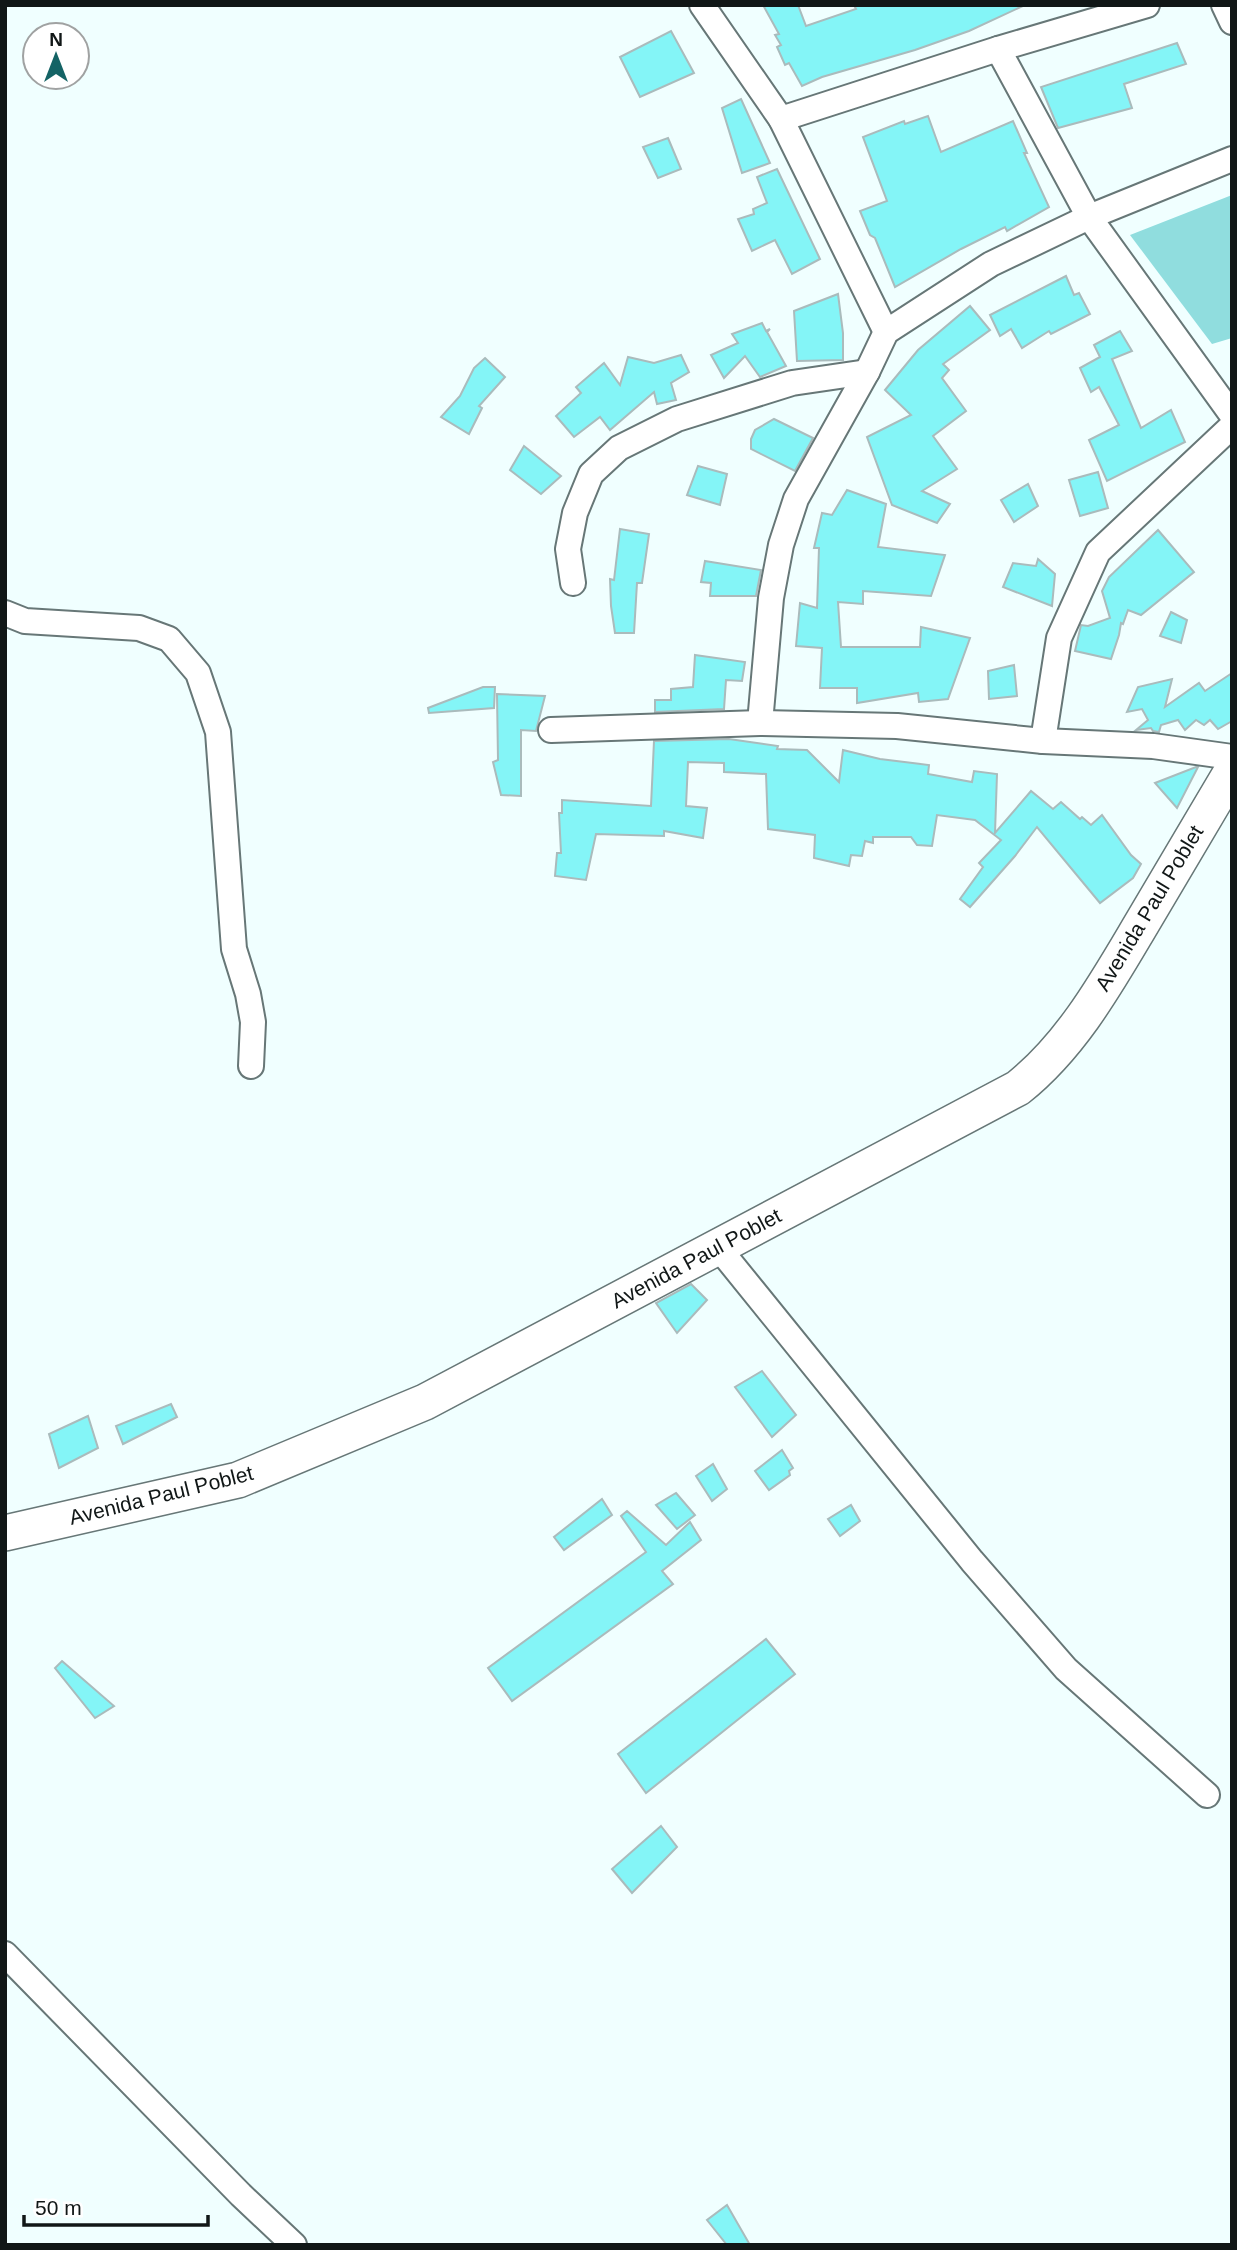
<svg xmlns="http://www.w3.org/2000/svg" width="1237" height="2250" font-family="Arial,sans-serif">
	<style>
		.green { fill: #90ddde }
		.building { fill: #84f5f7; stroke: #aabbbc; stroke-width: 2 }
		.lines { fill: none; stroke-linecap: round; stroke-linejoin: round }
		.minor-casing { stroke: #677777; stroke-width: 28 }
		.secondary-casing { stroke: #677777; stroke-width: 38 }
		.minor { stroke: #fff; stroke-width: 24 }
		.secondary { stroke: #fff; stroke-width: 35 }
		.labels { text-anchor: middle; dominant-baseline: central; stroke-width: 6; stroke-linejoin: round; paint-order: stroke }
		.street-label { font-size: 21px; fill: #111717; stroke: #fff }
	</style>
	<rect width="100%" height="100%" fill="#f0ffff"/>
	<polygon class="green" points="1232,195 1232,338 1212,344 1130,235"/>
	<g class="building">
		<polygon points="763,5 798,5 806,26 856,9 854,5 1025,5 969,31 915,50 822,77 802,86 789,63 785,65 777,47 781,45 775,35 779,34"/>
		<polygon points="671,31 694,73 640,97 620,57"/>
		<polygon points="1177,43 1186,64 1124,84 1132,108 1058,128 1041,87"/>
		<polygon points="741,99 770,163 742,173 722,108"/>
		<polygon points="928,116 941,152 1013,121 1027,153 1024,153 1049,207 1007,231 1005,227 961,249 895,287 875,238 870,235 860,211 887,201 863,137 904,121 905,124"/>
		<polygon points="668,138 681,169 658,178 643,147"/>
		<polygon points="777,169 820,259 792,274 775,240 752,251 738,219 754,214 753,209 767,203 757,177"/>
		<polygon points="1066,276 1074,295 1079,293 1090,314 1051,334 1049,331 1022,348 1011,329 1000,336 990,315"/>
		<polygon points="838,294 843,333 843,360 797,361 794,311"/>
		<polygon points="970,306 990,330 943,364 949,370 942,378 966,411 933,436 957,469 922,491 950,504 937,523 892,505 867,437 911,415 885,390 918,350"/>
		<polygon points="762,323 766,331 770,329 767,332 786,366 760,377 745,356 724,378 711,355 738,343 732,334"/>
		<polygon points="1120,331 1132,351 1112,359 1141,428 1171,410 1185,442 1107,481 1089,440 1119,425 1099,387 1091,392 1080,368 1100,357 1094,345"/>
		<polygon points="681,355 689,372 671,383 676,400 657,404 654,392 610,430 600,417 574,437 556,416 581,393 576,387 604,363 620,385 628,357 654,363"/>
		<polygon points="485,358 505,377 479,406 482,408 469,434 441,417 460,396 474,368"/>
		<polygon points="774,419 813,438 795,471 751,449 751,439 755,430"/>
		<polygon points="524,446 561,476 541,494 510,470"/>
		<polygon points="698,466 727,474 720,505 687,495"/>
		<polygon points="1098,472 1108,508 1080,516 1069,480"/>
		<polygon points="1028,484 1038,506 1014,522 1001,500"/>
		<polygon points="847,490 886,504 878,547 945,555 931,596 863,591 863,604 838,602 841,647 920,647 921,627 970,638 948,699 919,702 918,693 857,703 857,688 820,688 822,648 796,646 800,603 817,608 819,548 814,548 822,513 832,515"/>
		<polygon points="620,529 649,534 642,583 637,583 634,633 615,633 611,606 610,579 614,580"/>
		<polygon points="1158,530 1194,572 1141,615 1128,610 1123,624 1121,623 1119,635 1111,659 1075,651 1081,625 1088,626 1110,618 1102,591 1109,577"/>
		<polygon points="1038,559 1055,574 1052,606 1003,587 1013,563 1036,566"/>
		<polygon points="705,561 761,570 756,596 710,596 711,583 701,582"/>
		<polygon points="1171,612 1187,620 1181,643 1160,636"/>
		<polygon points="695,655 745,662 742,681 726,680 724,709 655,712 655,700 671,700 671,689 693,687"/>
		<polygon points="1014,665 1017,696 989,699 988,671"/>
		<polygon points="1232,673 1232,721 1218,729 1210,720 1204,725 1196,720 1185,730 1178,720 1161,725 1159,732 1153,731 1151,728 1136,730 1148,720 1142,709 1127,712 1138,687 1172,679 1165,707 1199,683 1205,691"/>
		<polygon points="483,687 495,687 494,708 429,713 428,708"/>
		<polygon points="497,694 545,696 536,731 521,730 521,796 501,795 493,762 498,760"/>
		<polygon points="729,739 778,746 777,749 807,750 839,782 843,750 880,759 929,765 928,774 972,782 974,771 997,774 995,833 1031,791 1053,809 1061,802 1080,819 1082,817 1091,825 1102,815 1131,855 1141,864 1133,878 1100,903 1037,827 1015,856 970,907 960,899 983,867 979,863 1001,840 975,820 937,815 932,846 917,845 911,837 873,837 873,843 865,841 862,856 851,855 849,866 814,858 815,835 768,829 766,774 724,772 724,763 688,762 686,806 707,808 703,838 664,831 664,836 596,834 586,880 555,876 557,853 561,853 559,813 562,813 562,800 651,806 654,741"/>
		<polygon points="1196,767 1198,767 1177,808 1155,783"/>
		<polygon points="691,1284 707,1300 677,1333 656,1303"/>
		<polygon points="762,1371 796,1415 772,1437 735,1387"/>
		<polygon points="171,1404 177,1417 123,1444 116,1426"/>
		<polygon points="88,1416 98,1448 59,1468 49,1434"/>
		<polygon points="782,1450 793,1468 789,1471 790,1475 769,1490 755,1471"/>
		<polygon points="713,1464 727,1489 712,1501 696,1476"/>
		<polygon points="676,1493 695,1515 677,1529 656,1505"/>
		<polygon points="602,1499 612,1515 564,1550 554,1537"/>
		<polygon points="851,1505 860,1521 840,1536 828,1519"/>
		<polygon points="627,1511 666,1545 690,1522 701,1540 662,1571 673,1584 512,1701 488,1668 646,1552 621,1516"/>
		<polygon points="766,1639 795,1674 646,1793 618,1754"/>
		<polygon points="62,1661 114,1706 95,1718 55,1668"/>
		<polygon points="661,1826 677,1847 632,1893 612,1869"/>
		<polygon points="727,2205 750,2245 727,2245 707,2220"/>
	</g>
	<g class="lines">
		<defs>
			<g id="minor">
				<polyline points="702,5 781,119 886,332"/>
				<polyline points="1224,5 1232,22"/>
				<polyline points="998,49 1089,217 1232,415"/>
				<polyline points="781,119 998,49 1147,5"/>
				<polyline points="573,583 568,549 575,513 591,474 619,448 677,419 792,383 867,372"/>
				<polyline points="5,613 25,621 139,628 169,639 198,673 218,732 234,949 248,994 253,1022 251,1066"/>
				<polyline points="760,723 771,598 781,545 796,499 867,372 886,332 991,264 1089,217 1232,159"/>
				<polyline points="551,730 760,723 897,726 1043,741 1153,746 1232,757"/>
				<polyline points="1043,741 1059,638 1098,552 1232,426"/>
				<polyline points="717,1246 972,1561 1066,1669 1207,1795"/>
				<polyline points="5,1954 241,2195 294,2245"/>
			</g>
			<path id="secondary" d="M 5,1533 L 238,1480 L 425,1402 L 1018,1088 C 1072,1045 1107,982 1142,923 C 1172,872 1202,822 1232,771"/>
		</defs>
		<use href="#minor" class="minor-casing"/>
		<use href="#secondary" class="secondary-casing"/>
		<use href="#minor" class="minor"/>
		<use href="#secondary" class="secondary"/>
	</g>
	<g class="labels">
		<g class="street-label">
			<text transform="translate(1149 908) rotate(-59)">Avenida Paul Poblet</text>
			<text transform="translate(696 1258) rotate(-28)">Avenida Paul Poblet</text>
			<text transform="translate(161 1495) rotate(-14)">Avenida Paul Poblet</text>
		</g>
	</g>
	<rect width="1237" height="2250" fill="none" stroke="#111717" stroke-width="14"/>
	<g transform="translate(56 56)"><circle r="33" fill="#ffffff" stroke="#a0a2a2" stroke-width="2"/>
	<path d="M0-5L12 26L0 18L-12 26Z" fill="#146365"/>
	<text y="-10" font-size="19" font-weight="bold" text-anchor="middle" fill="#111717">N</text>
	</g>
	<path d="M24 2215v10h184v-10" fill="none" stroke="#111717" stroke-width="3.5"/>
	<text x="35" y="2215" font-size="21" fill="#111717" stroke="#ffffff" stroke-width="5" paint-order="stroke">50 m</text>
</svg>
